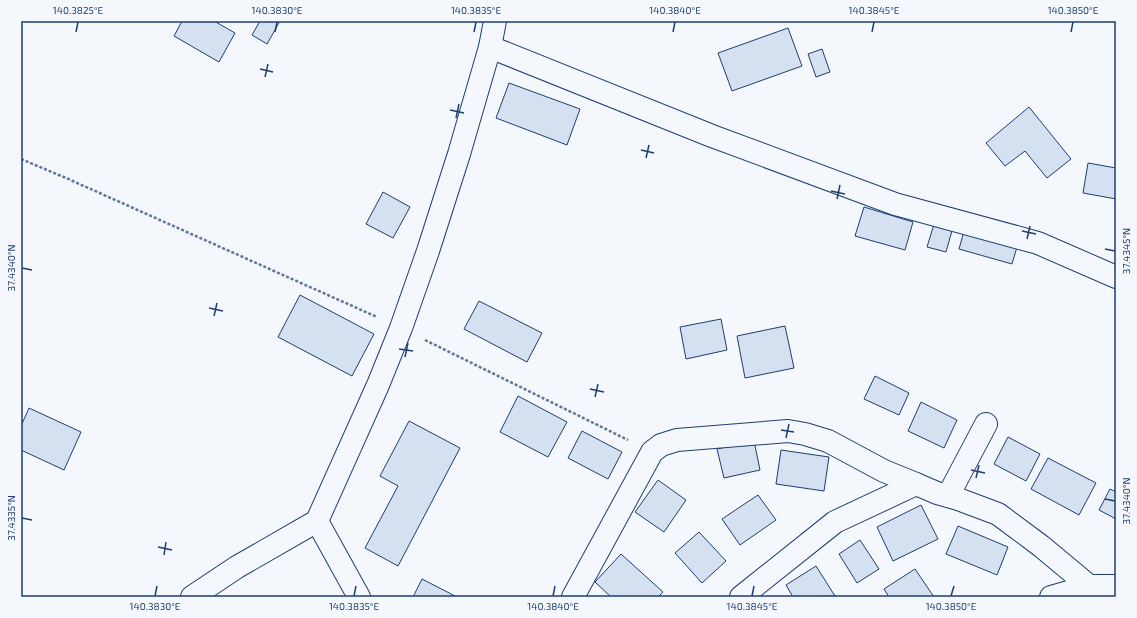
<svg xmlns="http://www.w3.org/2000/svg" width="1137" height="618" font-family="'Exo 2',sans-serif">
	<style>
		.building { fill: #d5e0f0; stroke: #1d3f73 }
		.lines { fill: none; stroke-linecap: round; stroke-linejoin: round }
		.minor-casing { stroke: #1d3f73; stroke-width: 24 }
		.path { stroke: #5e769c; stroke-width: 2.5; stroke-dasharray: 3 2; stroke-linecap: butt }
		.minor { stroke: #f4f7fb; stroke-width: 22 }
		.ticks { fill: none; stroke: #1d3f73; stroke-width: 1.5 }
		.neatline { fill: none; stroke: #1d3f73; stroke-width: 1.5 }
		.ticks-label { font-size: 10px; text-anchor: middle; fill: #1d3f73 }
	</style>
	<rect width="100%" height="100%" fill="#f4f7fb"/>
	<g class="building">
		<polygon points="182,21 214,21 235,33 219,62 174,36"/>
		<polygon points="260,21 280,21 267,44 252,35"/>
		<polygon points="788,28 802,66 732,91 718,53"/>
		<polygon points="822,49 830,72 816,77 808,54"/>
		<polygon points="509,83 580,109 567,145 496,118"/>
		<polygon points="1029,107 1071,159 1047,178 1025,151 1005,166 986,143"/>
		<polygon points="1088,163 1116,168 1116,199 1083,193"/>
		<polygon points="383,192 410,207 393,238 366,224"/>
		<polygon points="864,207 913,222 905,250 855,236"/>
		<polygon points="935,221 953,227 946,252 927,247"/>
		<polygon points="964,231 1017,247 1012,264 959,249"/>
		<polygon points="300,295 374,334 352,376 278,337"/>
		<polygon points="479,301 542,333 527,362 464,329"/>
		<polygon points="721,319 727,350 686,359 680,327"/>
		<polygon points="785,326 794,368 745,378 737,336"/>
		<polygon points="875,376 909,393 899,415 864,399"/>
		<polygon points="518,396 567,422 548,457 500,432"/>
		<polygon points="921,402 957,420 944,448 908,431"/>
		<polygon points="29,408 81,432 64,470 21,450 21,426"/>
		<polygon points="409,421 460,448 398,566 365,548 398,486 380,476"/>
		<polygon points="582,431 622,452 608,479 568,458"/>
		<polygon points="1008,437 1040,454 1026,481 994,464"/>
		<polygon points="754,441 760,470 724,478 717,449"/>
		<polygon points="781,450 829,457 824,491 776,484"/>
		<polygon points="1048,458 1096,483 1079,515 1031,489"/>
		<polygon points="658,480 686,500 664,532 635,512"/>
		<polygon points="1110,489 1116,492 1116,519 1099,510"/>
		<polygon points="758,495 776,520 740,545 722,519"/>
		<polygon points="921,505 938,539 893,561 877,527"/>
		<polygon points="958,526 1008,547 997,575 946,554"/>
		<polygon points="699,532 726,561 702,583 675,553"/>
		<polygon points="860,540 879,569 857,583 839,554"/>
		<polygon points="621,554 663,592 658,597 611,597 595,582"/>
		<polygon points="816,566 835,596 793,597 786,585"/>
		<polygon points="915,569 934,597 889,597 884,589"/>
		<polygon points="422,579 457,597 413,597"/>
	</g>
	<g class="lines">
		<defs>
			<g id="minor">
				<polyline points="490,47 712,136 895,204 1038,243 1116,277"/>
				<polyline points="948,496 986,424"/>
				<polyline points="317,521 359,597"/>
				<polyline points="192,597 237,567 317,521 378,385 401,328 428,251 459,154 490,47 495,21"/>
				<polyline points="573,597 652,452 661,445 677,440 788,431 805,434 828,441 884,471 916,484"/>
				<polyline points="741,597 835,522 916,484 937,493 958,499 998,514 1041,546 1089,586"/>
				<polyline points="1051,597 1089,586 1116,586"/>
			</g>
		</defs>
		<use href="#minor" class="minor-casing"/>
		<g class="path">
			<polyline points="21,159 66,178 377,317"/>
			<polyline points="425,340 628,440"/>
		</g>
		<use href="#minor" class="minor"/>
	</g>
	<path class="ticks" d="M 76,32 L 78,22M 275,32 L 277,22M 474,32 L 476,22M 673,32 L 675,22M 872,32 L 874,22M 1071,32 L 1073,22M 260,69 L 273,72M 265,77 L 268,64M 450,110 L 464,113M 456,118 L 459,104M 641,150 L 654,153M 646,158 L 649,145M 831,191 L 845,194M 837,199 L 840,185M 1022,231 L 1036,234M 1027,239 L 1030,226M 1105,249 L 1115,251M 22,268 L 32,270M 209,308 L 223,311M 214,316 L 217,303M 399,349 L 413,351M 405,357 L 408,343M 590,389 L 604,392M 595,397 L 598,384M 781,430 L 794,432M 786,438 L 789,424M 971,470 L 985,473M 976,478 L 979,465M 1105,499 L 1115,501M 22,518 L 32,520M 158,547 L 172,550M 164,555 L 166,542M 155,596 L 157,586M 354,596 L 356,586M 553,596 L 555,586M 752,596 L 754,586M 951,596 L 954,586"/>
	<rect width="1137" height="618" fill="none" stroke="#f4f7fb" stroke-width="44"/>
	<rect x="22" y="22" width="1093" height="574" class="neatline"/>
	<g class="ticks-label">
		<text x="78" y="14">140.3825°E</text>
		<text x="277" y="14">140.3830°E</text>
		<text x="476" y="14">140.3835°E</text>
		<text x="675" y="14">140.3840°E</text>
		<text x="874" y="14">140.3845°E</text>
		<text x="1073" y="14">140.3850°E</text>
		<text transform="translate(1126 251) rotate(-90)" y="4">37.4345°N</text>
		<text transform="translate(11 268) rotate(-90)" y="4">37.4340°N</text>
		<text transform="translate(1126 501) rotate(-90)" y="4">37.4340°N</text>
		<text transform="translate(11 518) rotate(-90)" y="4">37.4335°N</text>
		<text x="155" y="610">140.3830°E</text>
		<text x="354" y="610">140.3835°E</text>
		<text x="553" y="610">140.3840°E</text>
		<text x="752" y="610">140.3845°E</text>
		<text x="951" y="610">140.3850°E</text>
	</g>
</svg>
